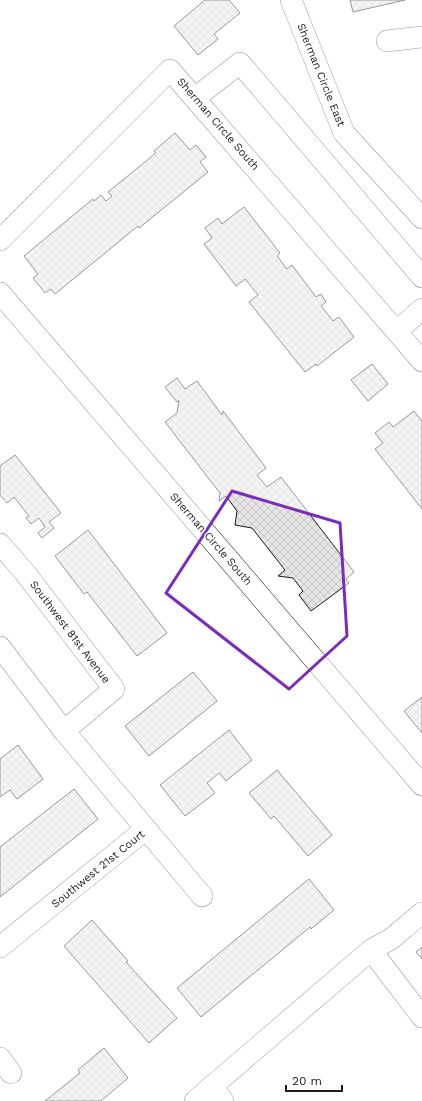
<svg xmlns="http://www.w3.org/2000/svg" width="422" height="1101" font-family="'Work Sans',sans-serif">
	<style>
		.building { fill: url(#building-cross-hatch); stroke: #1a1a1a }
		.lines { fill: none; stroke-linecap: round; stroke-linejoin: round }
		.minor-casing { stroke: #1a1a1a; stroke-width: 22 }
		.minor { stroke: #fff; stroke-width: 21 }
		.marked { fill: none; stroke: #7b2cbf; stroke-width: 3; stroke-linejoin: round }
		.labels { text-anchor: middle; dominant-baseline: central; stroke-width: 3; stroke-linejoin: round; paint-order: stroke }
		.street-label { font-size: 11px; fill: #1a1a1a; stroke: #fff }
	</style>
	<defs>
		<pattern id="building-cross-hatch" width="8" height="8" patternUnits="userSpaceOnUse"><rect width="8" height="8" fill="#e6e6e6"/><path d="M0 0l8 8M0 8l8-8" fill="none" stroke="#c5c5c5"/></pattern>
	</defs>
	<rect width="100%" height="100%" fill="#fff"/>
	<g class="building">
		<polygon points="205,0 229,0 240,13 214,34 218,39 198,55 174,26"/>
		<polygon points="350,0 405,0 353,12"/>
		<polygon points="175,133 190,150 196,145 206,157 200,162 208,172 139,228 138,226 55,294 51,289 45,293 33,278 38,274 24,256 93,199 94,201 101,195 106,201 112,196 108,192 156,153 154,151"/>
		<polygon points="244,207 280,253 277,256 287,269 292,265 316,297 321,294 326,302 321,306 333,321 339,317 354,337 317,366 316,364 305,372 249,302 258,295 245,279 236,286 204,244 212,238 205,228 218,218 222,224"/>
		<polygon points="372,364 388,384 368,401 351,380"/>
		<polygon points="177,378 185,389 197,381 222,415 223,411 266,468 257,475 267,487 281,477 354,572 346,579 349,583 311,611 299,595 303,591 293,578 278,576 285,570 252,528 235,525 237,511 226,496 219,501 220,493 165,422 177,413 179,400 177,402 165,387"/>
		<polygon points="414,411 422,421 422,509 375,449 383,443 375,433 389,422 393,427"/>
		<polygon points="15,455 61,513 49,522 54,528 42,538 38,533 45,527 39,518 31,524 26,518 29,516 14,497 7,503 0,495 0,466"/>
		<polygon points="88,530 167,633 137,656 87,592 84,594 55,556"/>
		<polygon points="193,672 217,701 149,756 125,726"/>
		<polygon points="422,697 422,733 404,711"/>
		<polygon points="229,730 252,760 226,781 219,773 207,783 215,793 185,816 160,785"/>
		<polygon points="18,745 43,779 17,799 10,790 0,797 0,759"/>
		<polygon points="277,770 332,835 308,856 274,816 271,819 249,793"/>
		<polygon points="74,789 98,819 0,897 0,847"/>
		<polygon points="309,879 334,910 311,929 310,927 201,1017 177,988"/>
		<polygon points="92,920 128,961 126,962 177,1018 149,1043 64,946"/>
		<polygon points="422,947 422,959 416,952"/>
		<polygon points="104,1048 128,1078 101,1101 45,1101 80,1073 78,1070"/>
	</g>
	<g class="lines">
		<defs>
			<g id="minor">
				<polyline points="291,0 344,133 422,218"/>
				<polyline points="387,41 422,37"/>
				<polyline points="195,98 240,63 422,277"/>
				<polyline points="0,240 170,70 422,361"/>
				<polyline points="0,293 422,785"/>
				<polyline points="397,331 422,309"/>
				<polyline points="0,544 26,574 114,689 64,731 202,896"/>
				<polyline points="0,647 64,731"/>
				<polyline points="0,947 146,829"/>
				<polyline points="371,950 391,939 422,913"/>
				<polyline points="0,1058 11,1073"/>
				<polyline points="212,1086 223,1101"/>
				<polyline points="195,1101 371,950 422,1017"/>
			</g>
		</defs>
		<use href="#minor" class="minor-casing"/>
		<use href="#minor" class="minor"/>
	</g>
	<path d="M0 0H422V1101H0ZM 232,491 L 340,523 L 347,636 L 289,689 L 166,593 Z" fill="#fff" fill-opacity=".55" fill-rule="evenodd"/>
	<path class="marked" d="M 232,491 L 340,523 L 347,636 L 289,689 L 166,593 Z"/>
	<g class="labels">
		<g class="street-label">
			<text transform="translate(321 75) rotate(68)">Sherman Circle East</text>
			<text transform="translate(218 124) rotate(49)">Sherman Circle South</text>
			<text transform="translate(211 539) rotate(49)">Sherman Circle South</text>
			<text transform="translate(70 632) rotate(53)">Southwest 81st Avenue</text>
			<text transform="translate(98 869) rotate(-39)">Southwest 21st Court</text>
		</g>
	</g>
	<path d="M286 1085v6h56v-6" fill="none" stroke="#1a1a1a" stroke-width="2"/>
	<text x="292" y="1085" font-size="12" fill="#1a1a1a" stroke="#ffffff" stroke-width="3" paint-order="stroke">20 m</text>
</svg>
